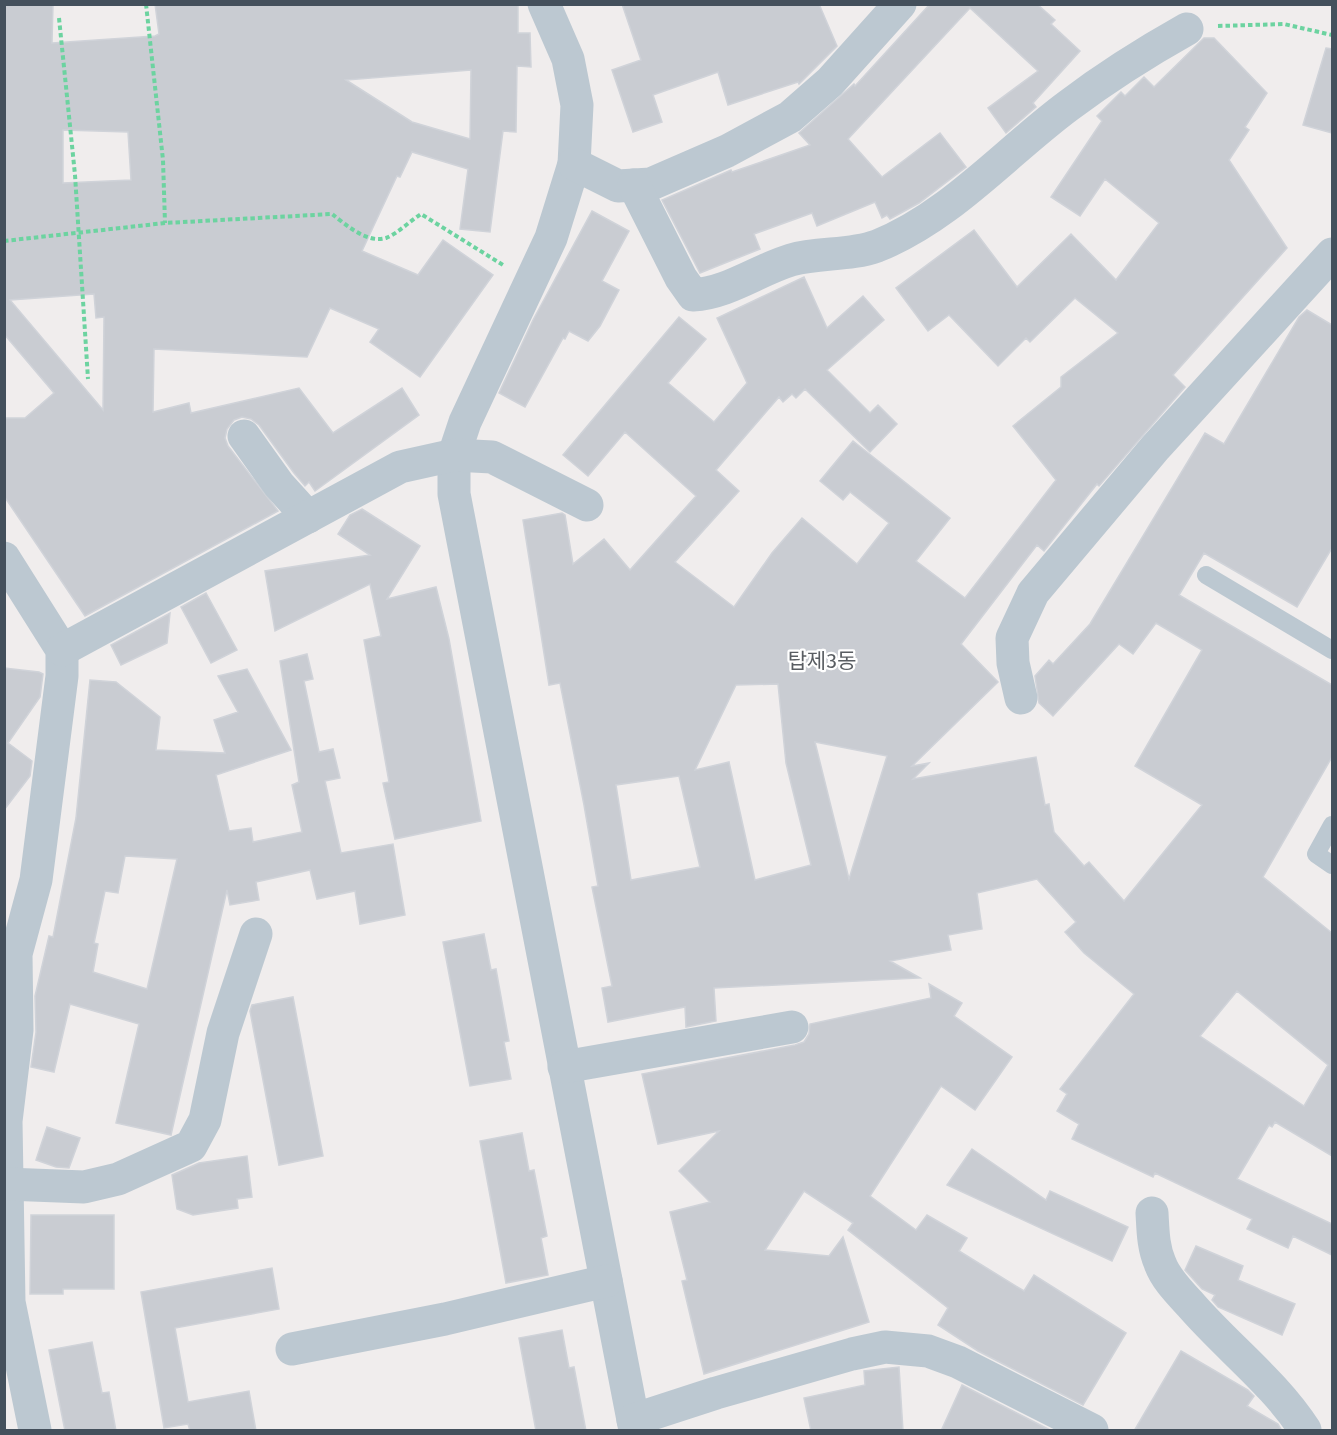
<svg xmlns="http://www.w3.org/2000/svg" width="1337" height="1435" font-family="'Fira Sans','Noto Sans KR',sans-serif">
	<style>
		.building { fill: #c9ccd2; stroke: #d0d3d9; stroke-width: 1.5; fill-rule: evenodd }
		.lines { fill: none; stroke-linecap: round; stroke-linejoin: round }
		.path { stroke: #6cd3a0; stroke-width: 4; stroke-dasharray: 4.5 3; stroke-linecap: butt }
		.service { stroke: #bcc8d1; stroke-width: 18 }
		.minor { stroke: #bcc8d1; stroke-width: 33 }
		.labels { text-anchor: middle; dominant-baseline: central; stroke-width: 4.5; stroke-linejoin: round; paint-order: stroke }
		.quarter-label { font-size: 21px; fill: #595d62; stroke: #fff }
	</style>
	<rect width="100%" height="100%" fill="#f0eded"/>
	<g class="building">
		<path d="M 4,4 L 53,4 L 52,43 L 155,36 L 159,34 L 155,4 L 518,4 L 518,33 L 530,33 L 531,67 L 517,66 L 516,132 L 503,131 L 490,232 L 460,229 L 468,169 L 412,152 L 400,177 L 397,176 L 362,251 L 418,275 L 443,240 L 493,275 L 420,377 L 370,342 L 379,329 L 330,308 L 307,357 L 154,349 L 153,412 L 189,403 L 191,413 L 299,388 L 333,433 L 402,388 L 419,415 L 315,491 L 309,482 L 305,486 L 294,473 L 259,425 L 251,419 L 242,417 L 234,420 L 227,429 L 225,438 L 228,446 L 278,511 L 85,616 L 4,496 L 4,418 L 25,418 L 54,393 L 4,334 ZM 471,70 L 470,139 L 412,122 L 346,80 ZM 63,130 L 128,132 L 131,180 L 63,183 ZM 94,294 L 96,318 L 104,317 L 103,410 L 10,300 Z"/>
		<polygon points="622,4 819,4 837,46 799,84 798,82 728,105 718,72 653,95 662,122 633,132 612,70 641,60"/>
		<polygon points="930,4 1037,4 1055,20 1051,24 1080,51 1033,103 1036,107 1006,133 988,108 1038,71 970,8 848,139 882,177 940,133 966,167 919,203 890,219 887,215 882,218 875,202 817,226 812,213 754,234 760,249 700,273 662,200 731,170 732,172 810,145 799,133 854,84 855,86"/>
		<path d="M 1204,38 L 1214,38 L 1267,93 L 1245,127 L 1249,130 L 1229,160 L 1287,248 L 1173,375 L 1185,387 L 1099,486 L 1097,484 L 1044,551 L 1037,545 L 961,644 L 998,682 L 912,766 L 929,763 L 913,779 L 1036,757 L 1045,805 L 1049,804 L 1054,832 L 1084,866 L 1089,862 L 1124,901 L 1202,805 L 1135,766 L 1202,650 L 1156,623 L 1133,654 L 1119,644 L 1053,716 L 1039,703 L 1035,676 L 1049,660 L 1053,664 L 1090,624 L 1205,433 L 1224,444 L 1299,317 L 1307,310 L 1332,325 L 1332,548 L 1297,607 L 1204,553 L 1179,595 L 1332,685 L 1332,757 L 1263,877 L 1332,933 L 1332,1156 L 1275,1122 L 1272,1127 L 1269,1125 L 1237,1179 L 1332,1224 L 1332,1255 L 1293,1236 L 1288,1248 L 1247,1229 L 1252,1219 L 1155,1173 L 1153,1177 L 1072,1139 L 1079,1124 L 1057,1111 L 1067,1094 L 1060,1089 L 1134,994 L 1084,953 L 1065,932 L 1076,922 L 1037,879 L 977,893 L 982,929 L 948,935 L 951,950 L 890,961 L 920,978 L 714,988 L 716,1021 L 686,1027 L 685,1007 L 608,1022 L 602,988 L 612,986 L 592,887 L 598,886 L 584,805 L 560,683 L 549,685 L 523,520 L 562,513 L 565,515 L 573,564 L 604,539 L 630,570 L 696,496 L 625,432 L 588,476 L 563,455 L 679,317 L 706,339 L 668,383 L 714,422 L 747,383 L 717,318 L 804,277 L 827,328 L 863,296 L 884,320 L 827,370 L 870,413 L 878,405 L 897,424 L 870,452 L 805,389 L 796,398 L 792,394 L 783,402 L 779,397 L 716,470 L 739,491 L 675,562 L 734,607 L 772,553 L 802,518 L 857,564 L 889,523 L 850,492 L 843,500 L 820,481 L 853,441 L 950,518 L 916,561 L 965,598 L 1056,480 L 1013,426 L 1061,387 L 1061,377 L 1118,333 L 1075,298 L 1030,342 L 1026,338 L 998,366 L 949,315 L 928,331 L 896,288 L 974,230 L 1017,287 L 1071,234 L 1116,280 L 1159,223 L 1105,179 L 1080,216 L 1051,197 L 1102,121 L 1097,116 L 1121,92 L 1125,96 L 1144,77 L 1154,87 ZM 778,684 L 786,763 L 811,865 L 755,880 L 729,762 L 695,770 L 736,685 ZM 815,742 L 887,756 L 849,879 ZM 679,776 L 700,867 L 631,880 L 616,785 ZM 1237,991 L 1328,1065 L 1304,1106 L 1200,1036 Z"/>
		<polygon points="1326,48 1332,49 1332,133 1303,125"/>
		<polygon points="592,211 629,231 602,281 619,290 600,326 588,341 569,331 565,339 563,338 525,407 499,393 533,320"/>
		<polygon points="362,509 420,546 387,599 436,587 449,639 481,821 395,839 383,783 389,782 364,640 381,636 370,584 275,631 265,571 370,555 338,534 350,515"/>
		<polygon points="206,593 237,650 211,663 181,607"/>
		<polygon points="170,613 167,643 121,665 111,645"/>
		<path d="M 307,654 L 313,679 L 304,681 L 319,752 L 333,749 L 340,778 L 325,781 L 341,853 L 393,844 L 405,915 L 360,924 L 355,891 L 317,899 L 310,870 L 256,882 L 259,900 L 230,905 L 227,890 L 171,1135 L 116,1123 L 139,1024 L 70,1004 L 54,1072 L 31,1067 L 36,1032 L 35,996 L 49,936 L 53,937 L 76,818 L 90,680 L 116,682 L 160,717 L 156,750 L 225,753 L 214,720 L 238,712 L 218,676 L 247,669 L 291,750 L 216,775 L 229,831 L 251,828 L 253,842 L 302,832 L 292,785 L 299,782 L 280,661 ZM 125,856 L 177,859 L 147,989 L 93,972 L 98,944 L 94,943 L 105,891 L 118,893 Z"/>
		<polygon points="4,668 39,672 43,674 40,697 8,743 32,761 30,776 4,810"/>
		<polygon points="484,934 491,970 496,969 509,1041 504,1042 511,1079 470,1086 443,942"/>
		<polygon points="929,984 962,1003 954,1016 1012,1057 975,1110 941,1086 870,1196 916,1230 927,1215 967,1238 959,1251 1024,1291 1034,1275 1126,1333 1083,1405 978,1351 938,1325 948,1308 848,1230 853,1223 804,1191 765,1250 829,1256 843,1237 869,1322 704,1374 682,1281 687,1280 670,1212 710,1202 679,1171 719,1131 658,1144 642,1074 795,1045 804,1042 809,1034 810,1024 931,998"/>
		<polygon points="293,997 323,1156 279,1165 250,1011 252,1005"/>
		<polygon points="47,1127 80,1138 69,1168 56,1167 36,1160"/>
		<polygon points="522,1133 529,1171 534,1170 547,1236 541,1238 548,1275 506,1283 480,1141"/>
		<polygon points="972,1149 1046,1200 1050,1191 1128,1227 1112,1261 947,1185"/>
		<polygon points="247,1156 252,1197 237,1199 238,1208 193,1215 177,1209 172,1175 199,1163"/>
		<polygon points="31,1215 114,1215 114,1289 63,1289 63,1294 30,1294"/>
		<polygon points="1196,1246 1243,1266 1238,1280 1295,1304 1282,1335 1218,1307 1212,1300 1215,1295 1202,1289 1185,1270"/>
		<polygon points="272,1268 279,1309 175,1328 188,1402 249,1391 256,1431 190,1431 188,1424 164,1428 141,1292"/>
		<polygon points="562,1330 569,1368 574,1367 586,1431 536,1431 519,1338"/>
		<polygon points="92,1342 102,1393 109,1392 116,1431 65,1431 49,1350"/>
		<polygon points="1181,1351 1248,1390 1254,1396 1247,1406 1278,1424 1282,1431 1134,1431"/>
		<polygon points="899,1367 903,1431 811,1431 804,1398 865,1385 864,1371"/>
		<polygon points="962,1385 1052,1431 941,1431"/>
	</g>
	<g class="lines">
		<g class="path">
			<polyline points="146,4 163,160 165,223"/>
			<polyline points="59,18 75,175 88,379"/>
			<polyline points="1218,26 1284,24 1332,35"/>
			<path d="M 4,241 L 165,223 L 332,214 C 345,224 367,244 386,238 C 397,234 410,221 421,214 L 503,265"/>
		</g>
		<g class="service">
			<polyline points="1206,575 1332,650"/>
			<polyline points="1332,825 1316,854 1332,865"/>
		</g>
		<g class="minor">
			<polyline points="544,4 568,59 577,105 574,164 551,238 465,422 454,455 454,494 635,1430"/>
			<polyline points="574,164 618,186 651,184 727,151 790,117 830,82 900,4"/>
			<path d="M 634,185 L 681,278 L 693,295 C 728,293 758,270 791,260 C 819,252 850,256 877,246 C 950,217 1006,152 1068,106 C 1105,78 1146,52 1187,29"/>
			<polyline points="244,436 279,485 308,517"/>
			<polyline points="4,558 62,650 62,676 36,880 16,954 17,1030 6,1121 9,1302 35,1430"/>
			<polyline points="62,650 400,467 454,455 492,457 587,505"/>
			<polyline points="1021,698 1013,663 1012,638 1033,593 1155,448 1332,254"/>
			<polyline points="564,1067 792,1027"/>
			<polyline points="6,1184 84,1187 118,1179 191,1146 205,1120 223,1033 256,934"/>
			<path d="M 1152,1213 C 1153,1230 1153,1247 1160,1263 C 1165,1278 1179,1292 1190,1304 C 1227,1347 1275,1383 1305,1430"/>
			<polyline points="292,1349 445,1319 606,1281"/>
			<polyline points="633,1420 716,1393 852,1354 885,1347 928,1351 958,1362 1092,1430"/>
		</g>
	</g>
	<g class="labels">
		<g class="quarter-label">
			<text x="822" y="661">탑제3동</text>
		</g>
	</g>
	<rect width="1337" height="1435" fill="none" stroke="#44505c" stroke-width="12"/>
</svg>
